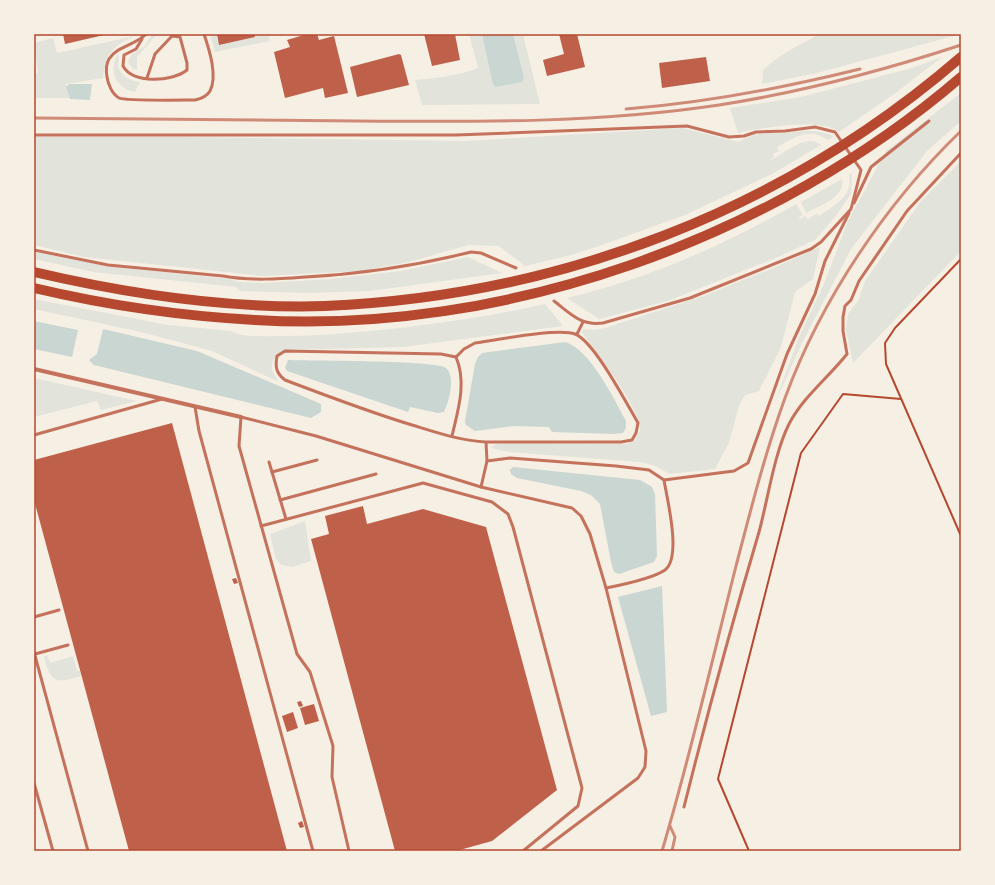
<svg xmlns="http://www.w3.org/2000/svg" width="995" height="885" font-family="Arial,sans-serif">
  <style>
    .green { fill: #e2e4dc }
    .water { fill: #c9d6d2 }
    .building { fill: #bf614a }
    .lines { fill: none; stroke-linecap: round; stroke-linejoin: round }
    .path { stroke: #b5482f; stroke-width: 2 }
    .service { stroke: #c5725c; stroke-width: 3 }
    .minor { stroke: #c5725c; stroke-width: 4 }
    .trunk { stroke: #b5482f; stroke-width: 10 }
    .rail { stroke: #cf8b77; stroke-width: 3 }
    .neatline { fill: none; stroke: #b5482f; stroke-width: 1.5 }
  </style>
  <rect width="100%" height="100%" fill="#f6efe4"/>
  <g class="green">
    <path d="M152,34H157L137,57V70L133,69L128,62L131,55L145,46Z"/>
    <path d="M210,34H217L220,45L255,37L254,34H268L270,41L215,52Z"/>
    <path d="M469,34H523L540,104L422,105L415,80C436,78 458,76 478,68Z"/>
    <path d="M820,34H961L817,73L762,84L763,70C780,54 799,45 820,34Z"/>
    <path d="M135,36C112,46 106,53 103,78L66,84L69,98H34V74L38,73L34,43L53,38L57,53Z"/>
    <path d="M118,54C120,58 118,60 118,64C119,75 129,81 140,82L135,92C116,89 108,70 118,54Z"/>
    <path d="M942,57L897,92L839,132C823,117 759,128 738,133L730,108L801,97L912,68Z"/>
    <path d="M961,93V121L927,151L851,249L803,341L774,405L799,337L824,284L848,221L886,151Z"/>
    <path d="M682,128L739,142C756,131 766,134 784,133C803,131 816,129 834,136L828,140C808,127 796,137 777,147L779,151L773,154L774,157L768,162C783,155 806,132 821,145L772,174L685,215L602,245L571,255L525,266L499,246L468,245L409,262L361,271L263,276L84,257L34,245V137H189L465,141Z"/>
    <path d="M961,161V251L853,363L846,330L848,314L858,301L865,281L921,201Z"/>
    <path d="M852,173L851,194L835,217L815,240L778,257L668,301L599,319L567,298C647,279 725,245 796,204L803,215L799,217L800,219L805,216L808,219L817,213L819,216C834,205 854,196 849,174Z"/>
    <path d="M842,179C846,197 819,206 806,213L801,202Z"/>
    <path d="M820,247L813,279L795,292L781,347L759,391L745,395L739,406L729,443L715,469L670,474L653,465L639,462L509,452L491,448L496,444L504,443L627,444L636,439L640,431C642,409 596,352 582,333L583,329L595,330L605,328L703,296L773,268Z"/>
    <path d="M34,252L107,266L229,279L240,282L264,283L331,279L401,271L468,257L502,273L370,291L307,293L240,291L236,287L93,272L34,259Z"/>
    <path d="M34,299L168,325L231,331C244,338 264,336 279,336C310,336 339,334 370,331C429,325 487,317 545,304L563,326L403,347L284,350C276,355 269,362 273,372C275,376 277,377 277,381L212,351L141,332L34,309Z"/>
    <path d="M34,378L137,401L101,410L97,401L34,417Z"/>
    <path d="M305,521L311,561L292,567L281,565L276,559L270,534Z"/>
    <path d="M47,655L50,663L73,656L77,671H80L81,676C56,684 51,683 44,657Z"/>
  </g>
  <g class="water">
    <path d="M482,34H513L524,78L522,82L496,87L493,84Z"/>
    <path d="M69,84H92L90,100L70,99L66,87Z"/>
    <path d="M34,321L78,330L72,357L34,349Z"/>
    <path d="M103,329L197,351L321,404V412L311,418L94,365L89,360L97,354Z"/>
    <path d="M565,342C590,349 614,399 626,421V428L623,433L614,434L552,432L549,427L513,426L475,431L466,425L465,421L475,364L478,357L482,353Z"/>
    <path d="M288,360C310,361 436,360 446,368C456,377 449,402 444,412L438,413L410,407L408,412L287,371L285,368Z"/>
    <path d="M513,467L640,480L652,487L655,494L657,556L654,562L619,574L614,572L611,562L600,504L591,495L581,491L517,478L511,474L510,470Z"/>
    <path d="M662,586L667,712L651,716L618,597Z"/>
  </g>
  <g class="building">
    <path d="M63,34H103L104,35L65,44Z"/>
    <path d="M217,34H254L255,37L219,45Z"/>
    <path d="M307,34H317L319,40L334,36L348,93L325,98L323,88L285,98L274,52L290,47L287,40Z"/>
    <path d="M424,34H455L460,60L432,66Z"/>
    <path d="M559,34H577L585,67L547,76L543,60L564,54Z"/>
    <path d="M399,54L401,55L409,85L357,97L350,67Z"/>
    <path d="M706,57L710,81L662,88L659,63Z"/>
    <path d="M172,423L287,851H129L34,500V460Z"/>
    <path d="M363,506L367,524L423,509L486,527L557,790L492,841L456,851H395L311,539L329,534L325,516Z"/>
    <path d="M236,578L238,583L234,584L232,579Z"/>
    <path d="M301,701L303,706L299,707L297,702Z"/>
    <path d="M314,704L319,721L305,725L300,708Z"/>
    <path d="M293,712L298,728L287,732L282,716Z"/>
    <path d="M302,821L304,827L300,828L298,823Z"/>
  </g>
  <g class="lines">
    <g class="path">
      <path d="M961,259L895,328L885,343L886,364L961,536"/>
      <path d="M749,851L718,779L801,453L843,394L901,399"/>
    </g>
    <g class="service">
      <path d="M146,34C136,45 117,46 109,59C106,64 106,71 107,77C108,84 112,94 119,98C125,101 184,100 195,100C200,99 207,96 210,91C218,76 209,49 204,34"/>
      <path d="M142,39L136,49L124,55L123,66C133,84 172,82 187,70V63L180,37L172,36L155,54L147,78"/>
      <path d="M34,135H456L687,126L729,137L744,136L756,132L785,131L815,127L835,132L861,170L851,209L821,242L811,249L690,298L603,323C581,326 571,314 554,301"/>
      <path d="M854,203L871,167L929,121"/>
      <path d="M34,250L108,265L223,276C251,281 278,279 305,277C363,274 415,266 471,252L481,253L516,268"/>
      <path d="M577,334L583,322"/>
      <path d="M195,407L199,431L313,851"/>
      <path d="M34,435L162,399"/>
      <path d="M452,436C458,410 467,383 456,357"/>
      <path d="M486,442C461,441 435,432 412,425C369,412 327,396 285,380C276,373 275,367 277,356L285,351L441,354L456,357L464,349L475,343C496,340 558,328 575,334C594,341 627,404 638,423L636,433L632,440L621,442H486L487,461"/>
      <path d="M269,462L286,519"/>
      <path d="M272,472L317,460"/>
      <path d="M664,480L734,471L748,463L787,354L815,294L825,261L849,213"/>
      <path d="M481,487L487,461L510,458L616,466L649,470L664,480C667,499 682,557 665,570C652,579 621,585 606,588"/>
      <path d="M280,500L376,474"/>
      <path d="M261,526L423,483L492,502L508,514L513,527L582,788L578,806L523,851"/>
      <path d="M34,617L59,610"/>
      <path d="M34,652L88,851"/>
      <path d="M35,654L68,645"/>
      <path d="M34,783L53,851"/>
      <path d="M684,807C707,715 732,623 759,532C768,499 774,454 789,424C803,397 828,378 847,354L843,331V317L845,306L851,300L859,281L907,211L961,153"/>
      <path d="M349,851L332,777L333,746L310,672L297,654L239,446L241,417L316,436L481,487L572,508L581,516L590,534L606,588L646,751L645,767L638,778L541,851"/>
    </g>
    <path class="minor" d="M34,369L241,417"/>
    <g class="trunk">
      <path d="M34,272C128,294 228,309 325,306C560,296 783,211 961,57"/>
      <path d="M34,288C106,305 180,316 255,320C504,335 773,239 961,77"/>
    </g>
    <g class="rail">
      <path d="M626,109C705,103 783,88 860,69"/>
      <path d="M34,118C142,119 250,120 358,121C479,122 600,123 719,105C802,92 882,71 961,45"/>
      <path d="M670,826L675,837L672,851"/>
      <path d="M662,851C690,757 712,661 736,566C751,509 765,453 785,398C821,300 886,203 961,131"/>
    </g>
  </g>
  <rect width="995" height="885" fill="none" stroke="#f6efe4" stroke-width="70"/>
  <rect x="35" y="35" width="925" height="815" class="neatline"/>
</svg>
